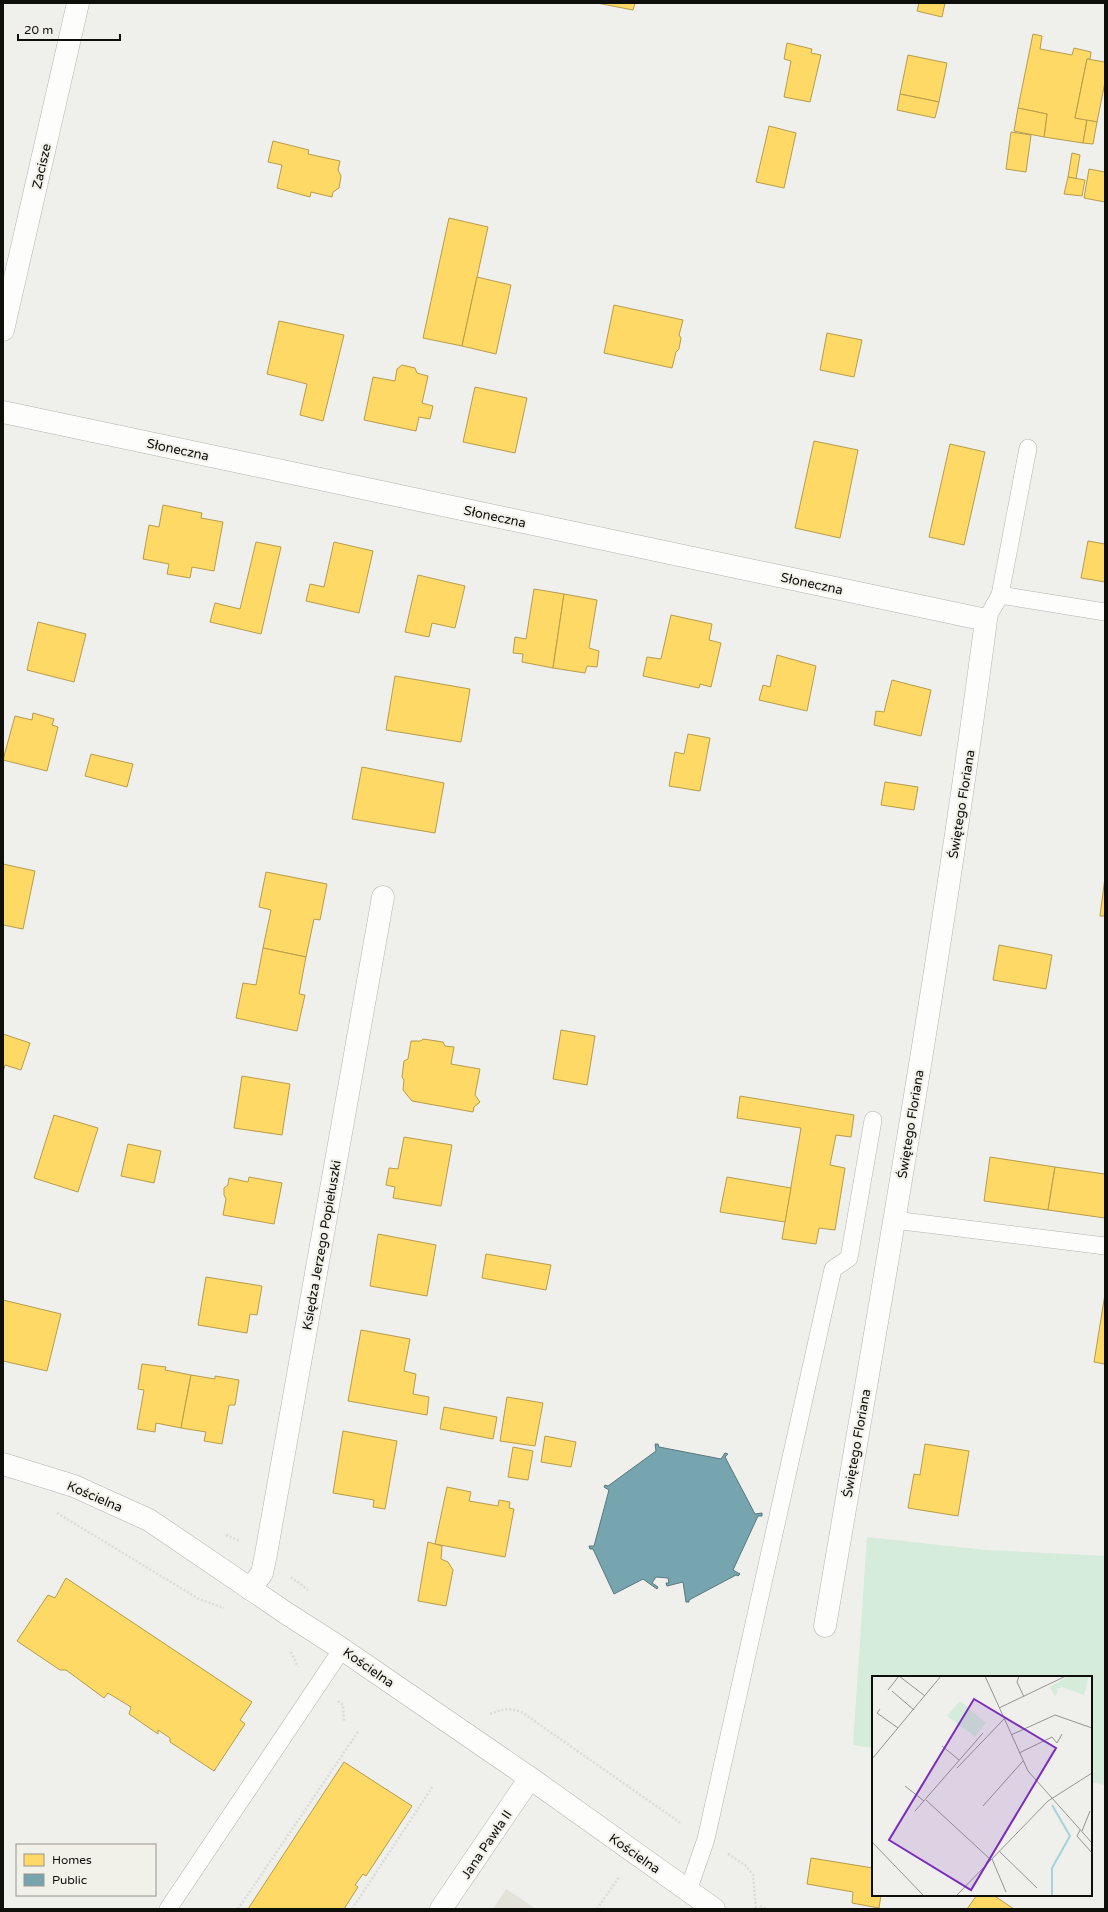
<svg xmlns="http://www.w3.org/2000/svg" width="1108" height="1912" font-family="'Varela Round',sans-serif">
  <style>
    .built { fill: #e4e3d9 }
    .green { fill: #d4ecd9 }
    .homes { fill: #ffd966; stroke: #b79c4b }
    .public { fill: #76a5af; stroke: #57787e }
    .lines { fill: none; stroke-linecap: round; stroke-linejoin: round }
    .lane-casing { stroke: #b3b3b0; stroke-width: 18 }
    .street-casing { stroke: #b3b3b0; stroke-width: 23 }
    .secondary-casing { stroke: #b3b3b0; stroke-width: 23 }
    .path { stroke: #dbdbda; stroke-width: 2.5; stroke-dasharray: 2 2; stroke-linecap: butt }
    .lane { stroke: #fdfdfc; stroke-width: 17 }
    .street { stroke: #fdfdfc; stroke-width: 22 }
    .secondary { stroke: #fdfdfc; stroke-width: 22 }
    .labels { text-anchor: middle; stroke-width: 4; stroke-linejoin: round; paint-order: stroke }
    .street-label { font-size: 13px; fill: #0e0e0b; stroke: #f1f0e9 }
    .inset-river { fill: none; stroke: #a3d3de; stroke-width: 2 }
    .inset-road { fill: none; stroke: #959591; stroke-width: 1 }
    .view { fill: #7b2cbf; fill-opacity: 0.15; stroke: #7b2cbf; stroke-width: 2 }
    .inset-edge { fill: none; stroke: #0e0e0b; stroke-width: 2 }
  </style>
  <rect width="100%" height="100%" fill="#efefeb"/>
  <path class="built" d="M506,1889L536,1909H493Z"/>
  <path class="green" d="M867,1537L986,1550L1105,1556V1785L1091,1782V1677H873V1748L853,1745Z"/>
  <g class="homes">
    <path d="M597,3H635L633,10Z"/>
    <path d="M919,3H945L942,17L917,11Z"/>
    <path d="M1033,34L1042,36L1040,49L1072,55L1074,48L1091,52L1090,59H1087L1075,118L1087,120L1083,143L1044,137L1047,114L1018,108Z"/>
    <path d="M787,43L812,49L811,53L821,55L810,102L784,97L791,61L784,59Z"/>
    <path d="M908,55L947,63L939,102L900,94Z"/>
    <path d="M1087,59L1105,62V82L1097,122L1075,118Z"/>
    <path d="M900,94L939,102L935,118L897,110Z"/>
    <path d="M1018,108L1047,114L1044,137L1014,131Z"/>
    <path d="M1087,120L1097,122L1093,144L1083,143Z"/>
    <path d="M769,126L796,133L784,188L756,182Z"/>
    <path d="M1011,132L1031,135L1026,172L1006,169Z"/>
    <path d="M273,141L309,150L308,154L340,161L338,170L341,176L339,188L333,192L332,197L311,192L310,197L277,188L282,165L268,162Z"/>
    <path d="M1072,153L1080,155L1076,179L1068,177Z"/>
    <path d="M1089,169L1105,172V202L1084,198Z"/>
    <path d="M1068,177L1085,180L1082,196L1064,194Z"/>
    <path d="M449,218L488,227L462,346L423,338Z"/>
    <path d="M477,277L511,285L496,354L462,346Z"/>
    <path d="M614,305L683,320L679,335L681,338L679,349L676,352L672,368L604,353Z"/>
    <path d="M279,321L344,335L323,421L300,415L307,384L267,374Z"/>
    <path d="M827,333L862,340L854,377L820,370Z"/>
    <path d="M402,365L415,368L417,373L428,376L422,403L433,406L430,419L419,417L416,431L364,420L373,377L395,381L397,369Z"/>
    <path d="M475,387L527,398L515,453L463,442Z"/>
    <path d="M814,441L858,450L840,538L795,528Z"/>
    <path d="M950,444L985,452L964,545L929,537Z"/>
    <path d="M163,505L202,513L201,518L223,522L214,571L192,567L190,578L167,574L169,564L143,559L149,525L159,527Z"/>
    <path d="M1088,541L1105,544V582L1081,578Z"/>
    <path d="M256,542L281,547L261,634L210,622L215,603L240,609Z"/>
    <path d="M334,542L373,551L359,613L306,601L310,584L324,587Z"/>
    <path d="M418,575L465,586L455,628L432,623L429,637L405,632Z"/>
    <path d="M534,589L564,594L553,668L522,662L523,654L513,653L515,637L526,639Z"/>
    <path d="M564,594L597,600L589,648L599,651L597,667L587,666L585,673L553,668Z"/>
    <path d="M671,615L712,624L709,640L721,643L711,687L700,684L699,688L643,676L647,657L661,659Z"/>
    <path d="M38,622L86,634L74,682L27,670Z"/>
    <path d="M777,655L816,666L807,711L759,700L763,685L770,687Z"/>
    <path d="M395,676L470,689L461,742L386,730Z"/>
    <path d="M892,680L931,690L921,736L874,725L876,711L884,712Z"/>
    <path d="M33,713L54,719L52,725L58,727L47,771L3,760L15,716L32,720Z"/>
    <path d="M688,734L710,738L700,791L669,786L675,752L684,754Z"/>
    <path d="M91,754L133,764L127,787L85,776Z"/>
    <path d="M362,767L444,783L435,833L352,819Z"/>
    <path d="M885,782L918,787L914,810L881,805Z"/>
    <path d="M3,864L35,871L23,929L3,925Z"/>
    <path d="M266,872L327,884L320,920L314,919L306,957L263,948L271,910L259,907Z"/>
    <path d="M1105,877V916H1100Z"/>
    <path d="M999,945L1052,955L1046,989L993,980Z"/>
    <path d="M263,948L306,957L299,994L305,995L297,1031L236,1018L243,983L256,985Z"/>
    <path d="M561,1030L595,1036L587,1085L553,1079Z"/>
    <path d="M3,1034L30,1043L21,1070L5,1065L3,1072Z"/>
    <path d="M423,1039L443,1042L445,1046L454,1047L451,1064L480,1069L475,1095L480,1102L474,1107L473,1112L412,1101L403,1090L404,1080L402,1077L404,1061L408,1059L411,1041H421Z"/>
    <path d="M242,1076L290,1084L282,1135L234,1128Z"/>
    <path d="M740,1096L854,1115L851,1137L836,1135L830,1165L845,1168L835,1230L819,1228L816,1244L782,1239L801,1128L737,1118Z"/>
    <path d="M54,1115L98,1128L78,1192L34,1178Z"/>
    <path d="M404,1137L452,1145L441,1206L393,1198L395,1187L386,1185L389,1168L398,1169Z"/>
    <path d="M128,1144L161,1151L154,1183L121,1176Z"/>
    <path d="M990,1157L1055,1167L1048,1210L984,1201Z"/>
    <path d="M1055,1167L1105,1174V1218L1048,1210Z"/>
    <path d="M249,1177L282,1183L274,1224L223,1215L226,1199L224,1195V1188L228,1185L229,1178L248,1182Z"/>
    <path d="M727,1177L791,1188L785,1222L720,1212Z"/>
    <path d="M378,1234L436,1245L427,1296L370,1286Z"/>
    <path d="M486,1254L551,1265L546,1290L482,1278Z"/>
    <path d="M206,1277L262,1286L257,1315L250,1314L247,1333L198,1325Z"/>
    <path d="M1105,1294V1364L1094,1362Z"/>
    <path d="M3,1300L61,1314L47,1371L3,1361Z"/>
    <path d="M361,1330L410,1339L404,1371L416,1374L413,1394L429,1397L427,1415L348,1401Z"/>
    <path d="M142,1364L166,1367L165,1370L191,1375L181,1428L156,1423L155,1432L137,1429L144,1390L138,1389Z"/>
    <path d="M191,1375L215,1379V1376L239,1380L235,1405H229L222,1444L204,1441L206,1432L181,1428Z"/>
    <path d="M507,1397L543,1403L535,1446L500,1441Z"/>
    <path d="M444,1407L497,1417L493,1439L440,1429Z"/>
    <path d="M343,1431L397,1441L385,1509L373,1507L374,1500L333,1493Z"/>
    <path d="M545,1436L576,1442L571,1467L541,1462Z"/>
    <path d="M925,1444L969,1451L958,1516L908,1508L914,1474L920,1475Z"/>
    <path d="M513,1447L533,1451L528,1480L508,1477Z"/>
    <path d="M447,1487L471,1492L469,1501L498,1506L499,1500L510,1502L509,1508L514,1509L505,1557L435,1544Z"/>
    <path d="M428,1542L442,1546L441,1559L448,1562L453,1570L446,1606L418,1601Z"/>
    <path d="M66,1578L252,1702L240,1720L245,1724L214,1771L170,1742V1738L158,1730V1734L129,1714L131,1707L108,1693L104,1698L66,1670H60L17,1641L48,1595L55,1598Z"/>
    <path d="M344,1762L412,1806L366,1876L363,1874L355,1885L358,1887L344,1909H248Z"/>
    <path d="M811,1858L873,1868V1895H881L879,1908L852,1903L853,1892L807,1884Z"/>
    <path d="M977,1895H993L1014,1909H967Z"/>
  </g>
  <path class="public" d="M655,1444H658L659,1447L721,1459L725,1453L728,1454L725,1457L755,1514L762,1513V1516H758L733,1570L740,1574L738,1576L736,1575L689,1600V1602H686L683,1582L667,1586L666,1583H669L668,1578L656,1577L652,1583L658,1587L657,1589L643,1579L614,1594L593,1549H590L589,1546H594L609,1490L604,1487L605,1485L608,1486L656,1451Z"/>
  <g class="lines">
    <defs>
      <g id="lane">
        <path d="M1000,595L1105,612"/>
        <path d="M986,620L1000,595L1028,448"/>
        <path d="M894,1220L1105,1246"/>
        <path d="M688,1891L706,1839L833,1269L849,1258L873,1120"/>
        <path d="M168,1909L342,1649"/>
      </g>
      <g id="street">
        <path d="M3,330L78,3"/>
        <path d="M3,412L986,620C942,957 882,1291 825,1626"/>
        <path d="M250,1589L262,1573L266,1554L383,897"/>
        <path d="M441,1909L530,1778"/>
      </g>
      <path id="secondary" d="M3,1464L74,1486L149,1520L286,1613L342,1649L530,1778L714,1909"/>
    </defs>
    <use href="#lane" class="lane-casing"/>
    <use href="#street" class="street-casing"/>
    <use href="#secondary" class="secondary-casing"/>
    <g class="path">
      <path d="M57,1513L199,1599L224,1608"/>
      <path d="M226,1535L240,1541"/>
      <path d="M291,1577L308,1590"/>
      <path d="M291,1652L298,1667"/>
      <path d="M338,1701L343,1705L344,1722"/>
      <path d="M490,1714C501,1709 512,1707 523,1713L682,1824"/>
      <path d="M728,1854L745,1865L753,1875L756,1909"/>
      <path d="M760,1906L767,1909"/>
      <path d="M238,1909L358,1732"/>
      <path d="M352,1909L433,1786"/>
      <path d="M597,1909L619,1877"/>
    </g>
    <use href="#lane" class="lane"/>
    <use href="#street" class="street"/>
    <use href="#secondary" class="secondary"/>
  </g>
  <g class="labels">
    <g class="street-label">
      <text transform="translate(41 166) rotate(-77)" y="5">Zacisze</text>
      <text transform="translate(178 449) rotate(12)" y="5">Słoneczna</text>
      <text transform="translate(495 516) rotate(12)" y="5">Słoneczna</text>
      <text transform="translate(812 583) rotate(12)" y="5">Słoneczna</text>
      <text transform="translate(961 804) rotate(-81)" y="5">Świętego Floriana</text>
      <text transform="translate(910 1124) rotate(-81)" y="5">Świętego Floriana</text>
      <text transform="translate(321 1245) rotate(-80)" y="5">Księdza Jerzego Popiełuszki</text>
      <text transform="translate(856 1443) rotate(-80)" y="5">Świętego Floriana</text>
      <text transform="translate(95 1496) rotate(23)" y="5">Kościelna</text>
      <text transform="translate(369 1667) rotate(35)" y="5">Kościelna</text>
      <text transform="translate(486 1844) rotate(-56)" y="5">Jana Pawła II</text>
      <text transform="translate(635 1853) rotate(35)" y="5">Kościelna</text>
    </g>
  </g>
  <g transform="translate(872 1676)">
    <rect width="220" height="220" fill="#efefeb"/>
    <path d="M197,0H217L212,19L190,11L184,13L186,14L183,21L178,11ZM88,25L114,47L103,61L75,40Z" fill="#d4ecd9"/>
    <path class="inset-river" d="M180,129L198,160L180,192V220"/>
    <path class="inset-road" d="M27,0L53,20M113,0L156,95L220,167M147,0L145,6L152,21M16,14L27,0M20,15L42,34M127,32L194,0M8,33L5,37L26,52M139,59L183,39L220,52M70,70L87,84M147,77L180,61L185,67L190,58M0,83L69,0M85,92L132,43M33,110L52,125M54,124L119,184M111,130L151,85M43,135L111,57M208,154L205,160L220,177M210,155L218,135M0,166L52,220M127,175L165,212M120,183L134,216M84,220L176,125L220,97"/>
    <path class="view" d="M102,23L184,72L99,214L17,164Z"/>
    <rect width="220" height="220" class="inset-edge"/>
  </g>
  <rect width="1108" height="1912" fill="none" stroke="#0e0e0b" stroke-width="8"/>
  <rect x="16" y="1844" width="140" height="52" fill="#f1f0e9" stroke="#969690"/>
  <rect x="24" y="1854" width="20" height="12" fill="#ffd966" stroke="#969690"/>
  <text x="52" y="1864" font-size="12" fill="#0e0e0b">Homes</text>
  <rect x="24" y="1874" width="20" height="12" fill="#76a5af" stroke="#969690"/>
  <text x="52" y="1884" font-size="12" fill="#0e0e0b">Public</text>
  <path d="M18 34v6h102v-6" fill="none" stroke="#0e0e0b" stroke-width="2"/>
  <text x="24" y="34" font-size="12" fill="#0e0e0b" stroke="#f1f0e9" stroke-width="3" paint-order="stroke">20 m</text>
</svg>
